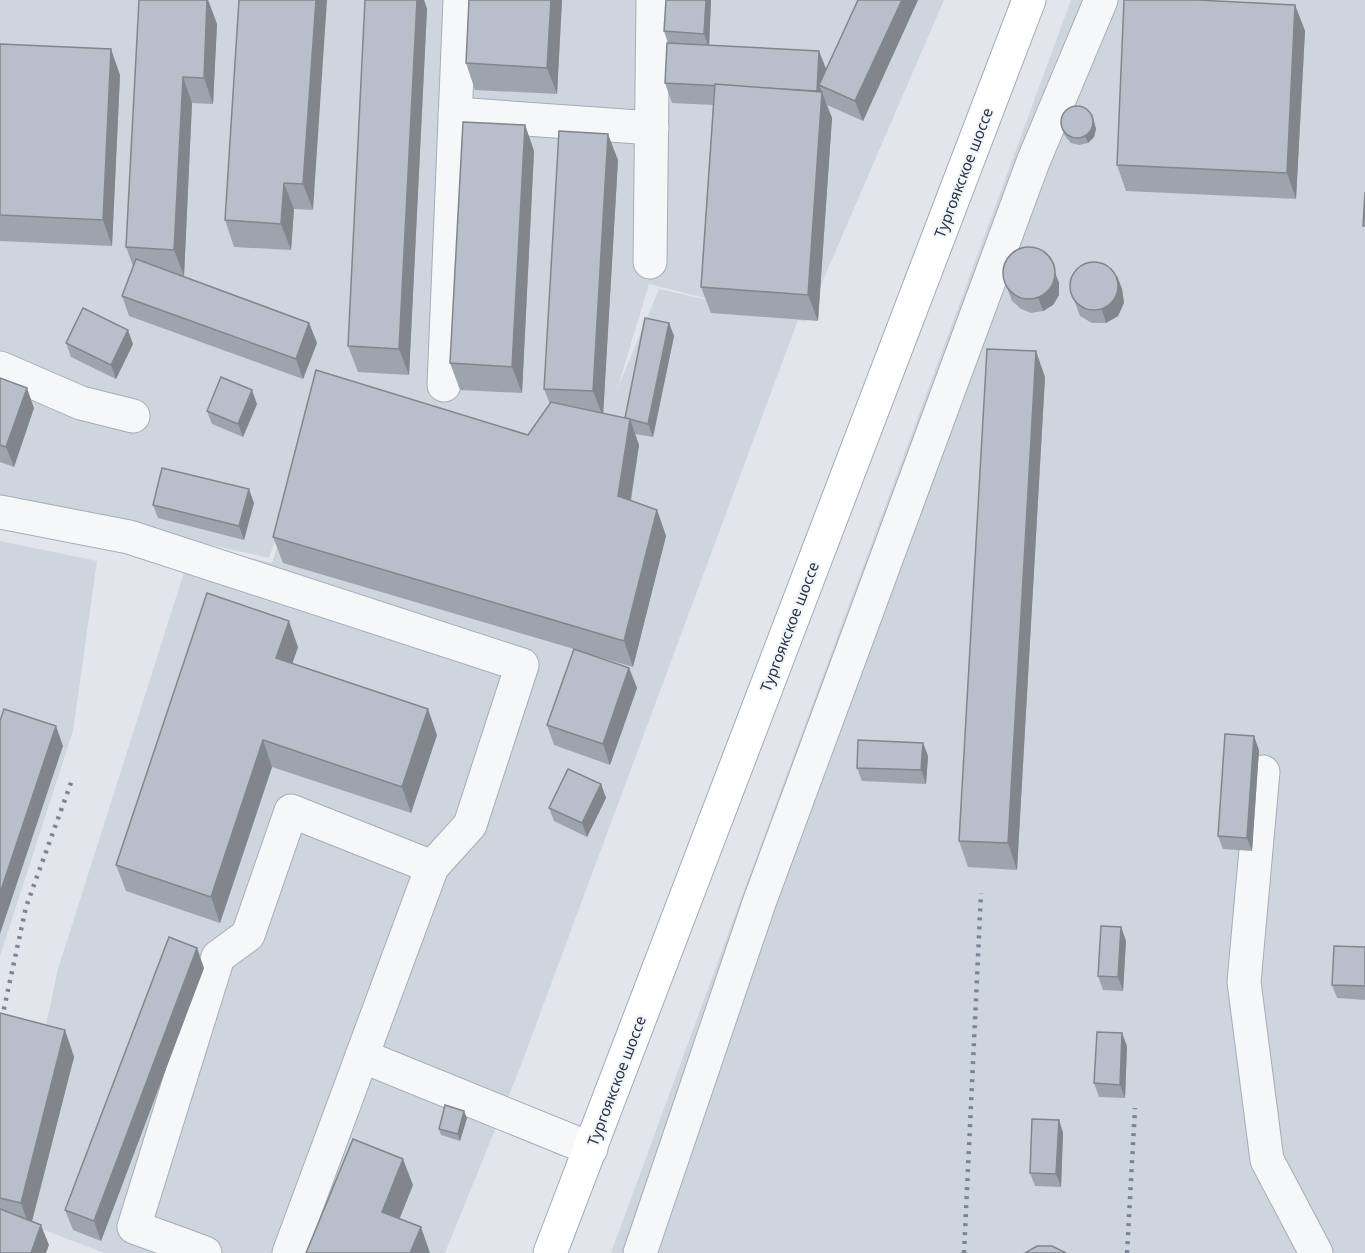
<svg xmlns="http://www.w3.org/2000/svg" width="1365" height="1253" font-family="'Noto Sans',sans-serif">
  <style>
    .built { fill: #cfd5de; fill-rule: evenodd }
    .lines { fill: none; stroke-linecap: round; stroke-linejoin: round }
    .minor-casing { stroke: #a6adb7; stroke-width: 35 }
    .major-casing { stroke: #9faab9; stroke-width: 35 }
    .minor { stroke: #f5f7f9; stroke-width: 33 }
    .major { stroke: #fff; stroke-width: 33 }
    .rail { stroke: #798597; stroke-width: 4.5; stroke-dasharray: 3 6; stroke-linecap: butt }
    .wall { fill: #9ea4ae }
    .shaded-wall { fill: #81868d }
    .building { fill: #b8bfca; stroke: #81868d; stroke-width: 1.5 }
    .labels { text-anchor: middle; stroke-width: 4.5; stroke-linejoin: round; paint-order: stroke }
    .street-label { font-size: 15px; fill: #273346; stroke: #f2f5f9 }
  </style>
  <rect width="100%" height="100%" fill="#e2e6ec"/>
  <g class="built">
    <path d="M0,0H944L805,322L798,320L518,1073L445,1253H104L5,1215L58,969L193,544L272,563L316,426L269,558L0,498ZM649,284L753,310L659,289L617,390Z"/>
    <path d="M1071,0H1365V1253H611Z"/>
    <path d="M0,541L97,561L73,731L0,956Z"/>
  </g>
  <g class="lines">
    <defs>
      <g id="minor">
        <path d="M455,114L652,128"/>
        <path d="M650,262L653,0"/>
        <path d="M0,368L81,403L133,416"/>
        <path d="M444,385L460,0"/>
        <path d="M0,512L129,537L522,665L470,825L432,867L289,1253"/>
        <path d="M1263,772L1244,982L1267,1160L1316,1253"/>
        <path d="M362,1056L591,1149"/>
        <path d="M205,1253L134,1227L218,957L248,935L291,811L432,867"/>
        <path d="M640,1253L759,903L1033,162L1101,0"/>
      </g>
      <path id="major" d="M550,1253L1029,0"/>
    </defs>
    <use href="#minor" class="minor-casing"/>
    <use href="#major" class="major-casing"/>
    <use href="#minor" class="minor"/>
    <use href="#major" class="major"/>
    <g class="rail">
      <path d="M0,1027L26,907L72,780"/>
      <path d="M964,1253L981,893"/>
      <path d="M1127,1253L1135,1108"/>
    </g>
  </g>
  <g class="wall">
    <path d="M139,0H208L217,24L213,104L192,103L184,276H180L309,323L317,343L303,379L129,316L122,296L133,266L126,247Z"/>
    <path d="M239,0L313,210L294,209L291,250L234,247L225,220Z"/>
    <path d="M365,0H424L427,9L409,375L358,372L348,346Z"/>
    <path d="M562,0L557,94L475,90L466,63Z"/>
    <path d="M711,0L709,45L826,70L858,0H918L863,121L827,105L832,118L818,321L711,313L701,287L713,105L672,103L665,83L668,43L664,31Z"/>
    <path d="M1295,5L1305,31L1296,199L1126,191L1117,165Z"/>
    <path d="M0,44L120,75L112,246L0,241Z"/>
    <path d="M1092,114L1096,129L1094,137L1088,143L1079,145L1071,143L1065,136L1062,129Z"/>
    <path d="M525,125L534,151L522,393L460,390L450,363Z"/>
    <path d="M618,160L603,414L625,418L669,323L674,336L653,437L635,434L639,445L631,501L657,510L666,536L633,667L582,652L629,668L637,688L610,765L554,745L547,725L574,649L283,563L273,537L528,435L550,404L544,389Z"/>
    <path d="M1054,270L1059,283V295L1053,305L1043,311L1031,313L1021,309L1012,301L1003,277Z"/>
    <path d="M1117,276L1122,289L1124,303L1118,316L1106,323H1092L1080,316L1070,289Z"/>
    <path d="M66,343L133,344L116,379L71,357Z"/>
    <path d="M1045,377L1017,870L968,867L959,841Z"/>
    <path d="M0,378L34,408L14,467L0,462Z"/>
    <path d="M257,404L243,437L212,424L207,411Z"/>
    <path d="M254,503L244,540L158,518L153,505Z"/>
    <path d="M298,647L292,664L437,735L411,813L272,767L220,923L126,891L116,865Z"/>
    <path d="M923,743L928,756L926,784L862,781L857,768Z"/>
    <path d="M1259,750L1252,851L1223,849L1218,836Z"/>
    <path d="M601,784L606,798L587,837L554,821L549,808Z"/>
    <path d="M1121,927L1126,941L1123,991L1103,990L1098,976Z"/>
    <path d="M1365,947V1000L1337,998L1332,985Z"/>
    <path d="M204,968L101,1241L73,1230L65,1210Z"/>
    <path d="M0,1013L65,1030L74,1057L32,1221L49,1245L0,1253Z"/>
    <path d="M1127,1046L1125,1098L1099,1097L1094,1083Z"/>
    <path d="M467,1118L460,1141L441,1135L439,1129Z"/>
    <path d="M1059,1120L1063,1133L1061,1187L1035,1186L1030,1173Z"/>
  </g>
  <g class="shaded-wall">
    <path d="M207,0H208L217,24L213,104L204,78Z"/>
    <path d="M316,0H327L313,210L303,184Z"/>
    <path d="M417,0H424L427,9L409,375L399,349Z"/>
    <path d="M551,0H562L557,94L547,68Z"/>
    <path d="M706,0H711L709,48L704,34Z"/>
    <path d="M902,0H918L863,121L855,101Z"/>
    <path d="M1295,5L1305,31L1296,199L1287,173Z"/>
    <path d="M111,49L120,75L112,246L103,220Z"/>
    <path d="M819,51L827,71L819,85L832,118L818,321L808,295L821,102L817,91Z"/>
    <path d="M183,77L192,103L184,276L174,250Z"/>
    <path d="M1092,114L1096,129L1094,137L1088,143L1085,136Z"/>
    <path d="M525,125L534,151L522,393L512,367Z"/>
    <path d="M608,134L618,160L603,417L593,391Z"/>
    <path d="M284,183L294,209L291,250L281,224Z"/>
    <path d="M1054,270L1059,283V295L1053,305L1043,311L1038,297Z"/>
    <path d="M1117,276L1122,289L1124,303L1118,316L1106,323L1102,310Z"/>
    <path d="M309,323L317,343L303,379L296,359Z"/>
    <path d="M669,323L674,336L653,437L648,424Z"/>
    <path d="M128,330L133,344L116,379L111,365Z"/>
    <path d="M1036,351L1045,377L1017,870L1008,843Z"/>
    <path d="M27,388L34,408L14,467L6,447Z"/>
    <path d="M252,390L257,404L243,437L238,424Z"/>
    <path d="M630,419L639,445L627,522L618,496Z"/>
    <path d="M249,489L254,503L244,540L239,526Z"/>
    <path d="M657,510L666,536L633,667L624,641Z"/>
    <path d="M289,621L298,647L285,685L276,658Z"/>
    <path d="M629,668L637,688L610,765L603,744Z"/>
    <path d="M428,709L437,735L411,813L402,787Z"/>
    <path d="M56,726L63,746L0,934V893Z"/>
    <path d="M1254,736L1259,750L1252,851L1247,838Z"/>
    <path d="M263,740L272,767L220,923L211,897Z"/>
    <path d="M923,743L928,756L926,784L921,770Z"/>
    <path d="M601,784L606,798L587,837L582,823Z"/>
    <path d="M1121,927L1126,941L1123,991L1118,977Z"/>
    <path d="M197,948L204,968L101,1241L94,1221Z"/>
    <path d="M65,1030L74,1057L30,1229L21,1203Z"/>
    <path d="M1122,1033L1127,1046L1125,1098L1120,1085Z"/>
    <path d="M464,1111L467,1118L460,1141L458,1134Z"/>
    <path d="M1059,1120L1063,1133L1061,1187L1056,1174Z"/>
    <path d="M403,1159L413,1185L392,1238L382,1212Z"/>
    <path d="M41,1225L49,1245L46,1253H31Z"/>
    <path d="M421,1227L430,1253H410Z"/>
  </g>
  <g class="building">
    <path d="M139,0H207L204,78L183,77L174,250L126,247Z"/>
    <path d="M239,0H316L303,184L284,183L281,224L225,220Z"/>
    <path d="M365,0H417L399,349L348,346Z"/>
    <path d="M469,0H551L547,68L466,63Z"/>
    <path d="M666,0H706L704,34L664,31Z"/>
    <path d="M858,0H902L855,101L819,85Z"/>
    <path d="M1124,0H1197L1295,5L1287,173L1117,165Z"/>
    <path d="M667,43L819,51L817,91L665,83Z"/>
    <path d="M0,44L111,49L103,220L0,215Z"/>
    <path d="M715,84L822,92L808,295L701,287Z"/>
    <circle cx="1077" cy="122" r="16"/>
    <path d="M463,122L525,125L512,367L450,363Z"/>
    <path d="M559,131L608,134L593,391L544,389Z"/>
    <path d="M1365,192V226H1363Z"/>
    <circle cx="1029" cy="273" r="26"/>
    <path d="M136,259L309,323L296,359L122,296Z"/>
    <circle cx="1094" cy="286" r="24"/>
    <path d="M83,308L128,330L111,365L66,343Z"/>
    <path d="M645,318L669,323L648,424L625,418Z"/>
    <path d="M987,349L1036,351L1008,843L959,841Z"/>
    <path d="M316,370L528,435L551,402L630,419L618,496L657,510L624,641L273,537Z"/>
    <path d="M221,377L252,390L238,424L207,411Z"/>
    <path d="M0,378L27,388L6,447L0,445Z"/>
    <path d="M162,468L249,489L239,526L153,505Z"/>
    <path d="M207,593L289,621L276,658L428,709L402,787L263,740L211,897L116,865Z"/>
    <path d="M574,649L629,668L603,744L547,725Z"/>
    <path d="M4,709L56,726L0,893V721Z"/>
    <path d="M1225,734L1254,736L1247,838L1218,836Z"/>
    <path d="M858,740L923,743L921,770L857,768Z"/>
    <path d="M568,769L601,784L582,823L549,808Z"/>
    <path d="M1101,926L1121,927L1118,977L1098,976Z"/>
    <path d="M169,937L197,948L94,1221L65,1210Z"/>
    <path d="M1334,946L1365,947V986L1332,985Z"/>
    <path d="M0,1013L65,1030L21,1203L0,1198Z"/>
    <path d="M1097,1032L1122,1033L1120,1085L1094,1083Z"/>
    <path d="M445,1105L464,1111L458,1134L439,1129Z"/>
    <path d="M1032,1119L1059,1120L1056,1174L1030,1173Z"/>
    <path d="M353,1139L403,1159L382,1212L421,1227L410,1253H306Z"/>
    <path d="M0,1209L41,1225L31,1253H0Z"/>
    <path d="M1037,1246H1052L1066,1253H1025Z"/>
  </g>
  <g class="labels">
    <g class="street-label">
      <text transform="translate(964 173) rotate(-69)" y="5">Тургоякское шоссе</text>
      <text transform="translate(790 627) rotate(-69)" y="5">Тургоякское шоссе</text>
      <text transform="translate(617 1081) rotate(-69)" y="5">Тургоякское шоссе</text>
    </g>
  </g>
</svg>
